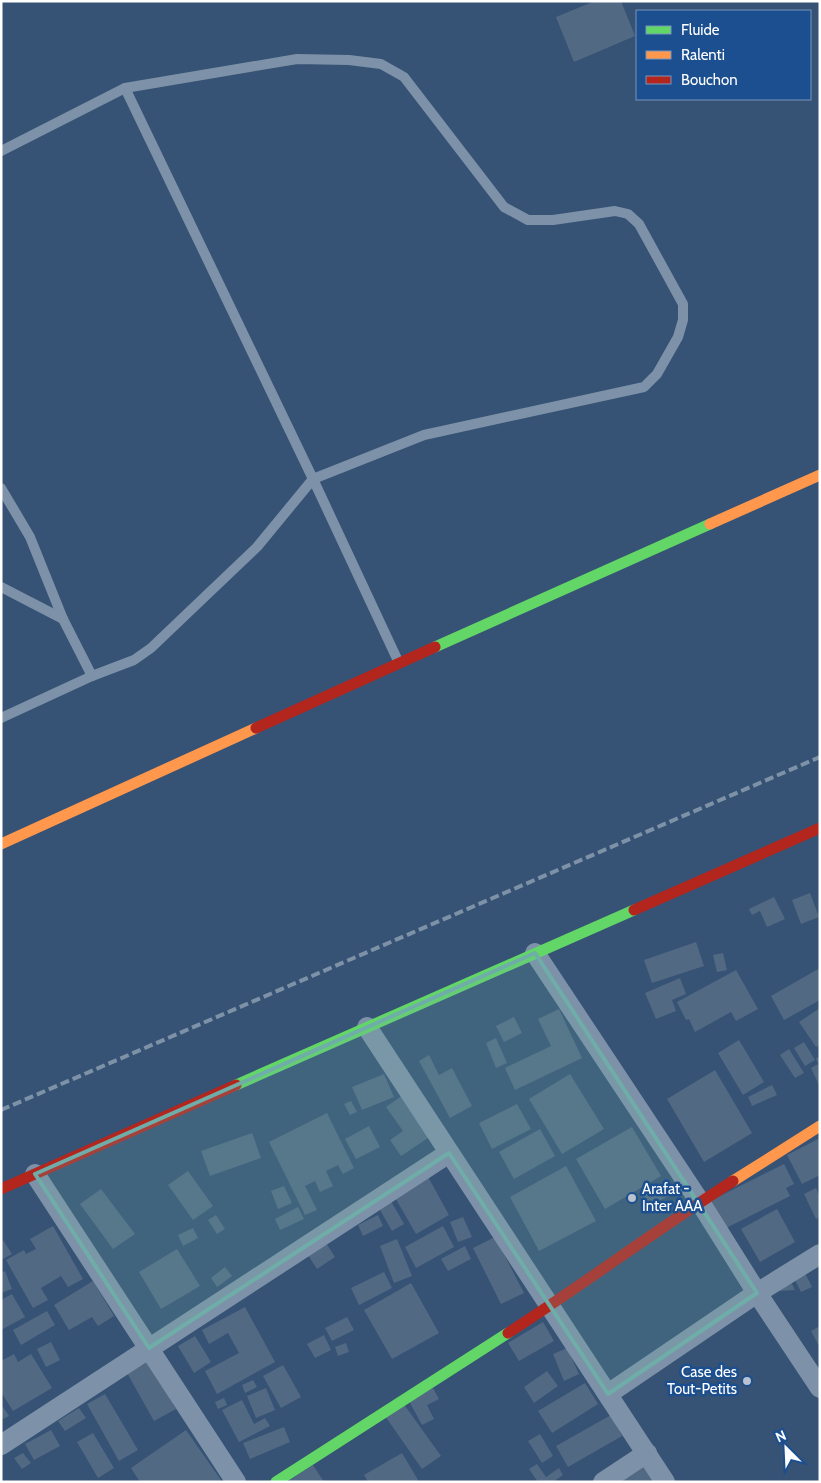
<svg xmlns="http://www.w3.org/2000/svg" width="821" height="1483" font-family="Cabin,sans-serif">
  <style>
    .building { fill: #526984 }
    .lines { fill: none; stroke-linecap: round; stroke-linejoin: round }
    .lane { stroke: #7d92a8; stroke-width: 10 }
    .street { stroke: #7d92a8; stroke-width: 20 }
    .fast { stroke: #63d668; stroke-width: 11 }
    .slow { stroke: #ff974d; stroke-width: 11 }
    .jam { stroke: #b3261e; stroke-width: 11 }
    .rail { stroke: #7e92a7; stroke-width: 4; stroke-dasharray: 9 4; stroke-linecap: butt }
    .marked { fill: #6fada8; fill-opacity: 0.2; stroke: #6fada8; stroke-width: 4; stroke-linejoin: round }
    .poi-dot { fill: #b9c2ce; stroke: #1b4f8f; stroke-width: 2 }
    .labels { text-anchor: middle; stroke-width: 5; stroke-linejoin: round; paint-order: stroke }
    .poi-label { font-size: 15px; fill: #fff; stroke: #1b4f8f; text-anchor: start }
  </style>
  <rect width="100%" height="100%" fill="#365274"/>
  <g class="building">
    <path d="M595,1H621L635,36L574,62L556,17Z"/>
    <path d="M810,893L819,917L801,924L792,900Z"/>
    <path d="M774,897L785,919L767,927L760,911L752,915L749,909Z"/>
    <path d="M696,942L704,966L652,983L644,960Z"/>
    <path d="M723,953L727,970L717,972L713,955Z"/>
    <path d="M820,968V1000L784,1020L771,996Z"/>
    <path d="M736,970L758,1009L736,1021L731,1012L695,1032L689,1019L686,1020L677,1002Z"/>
    <path d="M680,978L686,994L672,1000L676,1011L656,1019L645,993Z"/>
    <path d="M820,1008V1045L816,1047L799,1022Z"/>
    <path d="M559,1009L582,1058L515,1090L505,1068L551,1046L538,1019Z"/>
    <path d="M514,1017L522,1033L504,1042L496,1026Z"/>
    <path d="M496,1038L507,1063L496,1068L486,1043Z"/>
    <path d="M739,1040L764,1082L743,1095L718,1053Z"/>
    <path d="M804,1042L815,1060L805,1066L794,1048Z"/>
    <path d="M789,1049L804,1073L795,1078L780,1055Z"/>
    <path d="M429,1055L439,1075L452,1068L472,1106L450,1118L419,1061Z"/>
    <path d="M820,1057V1087L811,1068L818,1064L816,1058Z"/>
    <path d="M715,1070L752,1133L704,1162L667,1099Z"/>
    <path d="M384,1074L394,1097L362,1110L352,1087Z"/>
    <path d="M570,1074L604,1129L562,1154L529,1099Z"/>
    <path d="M772,1085L777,1095L752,1106L748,1097Z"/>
    <path d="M403,1095L431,1136L401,1156L390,1140L403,1131L386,1107Z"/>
    <path d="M351,1101L357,1112L350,1115L344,1104Z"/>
    <path d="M517,1104L531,1129L492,1149L479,1123Z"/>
    <path d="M327,1113L354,1168L343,1174L338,1165L326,1171L333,1186L320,1192L315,1181L305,1186L317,1210L305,1215L269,1142Z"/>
    <path d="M369,1126L380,1147L356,1159L345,1139Z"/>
    <path d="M632,1127L661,1176L605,1209L576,1159Z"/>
    <path d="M540,1129L555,1156L514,1179L499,1152Z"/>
    <path d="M252,1133L261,1158L210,1176L201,1151Z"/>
    <path d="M820,1138V1175L802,1184L787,1155Z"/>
    <path d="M784,1164L794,1184L786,1188L790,1196L722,1230L708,1202Z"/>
    <path d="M566,1166L596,1221L539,1251L510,1197Z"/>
    <path d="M188,1171L213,1206L193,1220L168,1185Z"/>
    <path d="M427,1175L449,1215L416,1234L393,1194Z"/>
    <path d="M664,1184L669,1196L646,1207L640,1195Z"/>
    <path d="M284,1186L292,1203L278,1209L271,1191Z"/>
    <path d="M816,1188L820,1197V1217L816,1219L804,1194Z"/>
    <path d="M101,1189L135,1234L113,1249L80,1204Z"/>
    <path d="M391,1201L404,1224L392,1231L379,1208Z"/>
    <path d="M298,1207L304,1219L280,1230L275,1219Z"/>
    <path d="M777,1209L795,1242L760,1262L741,1229Z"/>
    <path d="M216,1215L225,1229L217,1234L208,1220Z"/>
    <path d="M378,1215L383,1226L363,1236L358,1225Z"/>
    <path d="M463,1217L472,1237L458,1242L450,1222Z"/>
    <path d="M53,1226L83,1279L68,1287L61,1276L41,1288L48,1300L33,1308L6,1260L24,1250L26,1254L36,1249L30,1239Z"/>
    <path d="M443,1226L454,1247L416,1268L405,1247Z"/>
    <path d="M193,1228L198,1238L183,1246L178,1235Z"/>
    <path d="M495,1237L524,1293L501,1304L473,1248Z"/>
    <path d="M397,1239L412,1276L394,1283L380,1246Z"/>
    <path d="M3,1240L12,1254L1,1260V1241Z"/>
    <path d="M326,1243L335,1257L317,1269L308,1255Z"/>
    <path d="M465,1246L471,1259L448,1271L441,1259Z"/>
    <path d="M177,1249L200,1286L161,1309L139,1272Z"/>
    <path d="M225,1267L232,1276L217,1287L211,1278Z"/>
    <path d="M5,1271L12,1289L1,1293V1273Z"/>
    <path d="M804,1271L812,1287L801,1292L793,1276Z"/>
    <path d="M384,1272L392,1288L359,1305L351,1288Z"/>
    <path d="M93,1281L114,1316L98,1326L92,1317L69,1330L54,1305Z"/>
    <path d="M791,1282L795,1290L779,1291Z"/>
    <path d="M411,1283L439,1333L392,1359L364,1310Z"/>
    <path d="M12,1294L25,1317L1,1330V1300Z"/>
    <path d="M245,1307L275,1362L217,1394L205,1371L239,1353L228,1333L209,1344L202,1330Z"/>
    <path d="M47,1311L55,1325L21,1345L13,1330Z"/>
    <path d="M347,1317L354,1330L332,1341L325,1328Z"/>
    <path d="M543,1322L554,1341L519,1361L508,1343Z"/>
    <path d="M820,1326V1348L811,1331Z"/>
    <path d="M324,1335L331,1350L315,1358L307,1344Z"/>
    <path d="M195,1336L211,1362L194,1373L178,1346Z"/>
    <path d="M51,1342L60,1360L46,1367L37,1349Z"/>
    <path d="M346,1343L349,1352L338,1356L335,1347Z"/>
    <path d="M567,1348L579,1374L564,1381L553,1354Z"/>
    <path d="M14,1354L18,1362L31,1354L52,1388L13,1411L1,1392V1361Z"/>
    <path d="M149,1361L176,1409L154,1421L127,1373Z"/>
    <path d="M283,1365L301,1397L281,1408L263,1376Z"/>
    <path d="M547,1371L558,1386L534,1403L524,1387Z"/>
    <path d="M253,1380L257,1387L245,1393L242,1385Z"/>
    <path d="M585,1383L598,1404L552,1433L538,1411Z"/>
    <path d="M266,1388L275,1410L256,1418L247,1396Z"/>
    <path d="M433,1388L439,1399L427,1405L434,1419L422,1425L409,1401Z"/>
    <path d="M105,1394L138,1450L119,1461L87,1404Z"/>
    <path d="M224,1398L227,1405L218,1409L215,1402Z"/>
    <path d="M242,1400L254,1424L265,1418L270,1426L239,1442L222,1410Z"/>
    <path d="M403,1403L441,1456L422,1469L385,1416Z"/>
    <path d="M1,1404L9,1416L1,1420Z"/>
    <path d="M79,1408L86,1418L65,1431L58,1421Z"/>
    <path d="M611,1415L622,1436L568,1467L556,1446Z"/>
    <path d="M284,1427L290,1442L250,1459L243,1443Z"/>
    <path d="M51,1430L60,1446L34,1460L25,1444Z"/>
    <path d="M186,1430L221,1480L219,1482H140L131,1468Z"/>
    <path d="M93,1433L114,1468L98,1478L77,1442Z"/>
    <path d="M540,1434L553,1456L542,1463L528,1441Z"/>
    <path d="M23,1453L31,1463L22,1469L14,1458Z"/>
    <path d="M402,1453L418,1480L416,1482H368L364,1475Z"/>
    <path d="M643,1456L661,1482H624L618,1473Z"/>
    <path d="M537,1464L546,1477L559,1468L563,1475L553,1482H538L529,1469Z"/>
    <path d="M313,1465L324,1482H287Z"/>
  </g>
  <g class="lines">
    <g class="lane">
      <path d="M125,88L313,479L399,663"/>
      <path d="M1,151L125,88L297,59L349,60L381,64L404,77L504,207L528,220H553L615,211L628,214L639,224L683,304V320L678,337L657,374L644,387L424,435L313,479L257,547L151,648L134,660L92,676L1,718"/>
      <path d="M1,488L30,537L63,619L92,676"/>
      <path d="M1,587L63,619"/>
    </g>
    <g class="street">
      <path d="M535,953L700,1202L757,1293L820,1388"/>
      <path d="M367,1027L665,1482"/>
      <path d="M35,1174L236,1482"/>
      <path d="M608,1394L757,1293L820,1254"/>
      <path d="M1,1445L449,1153"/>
      <path d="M603,1482L647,1453"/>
    </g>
    <g class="fast">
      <path d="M435,647L710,524"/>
      <path d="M236,1085L634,910"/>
      <path d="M276,1482L508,1333"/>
    </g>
    <g class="slow">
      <path d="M710,524L820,475"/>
      <path d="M1,844L256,728"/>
      <path d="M733,1181L820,1126"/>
    </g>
    <g class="jam">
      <path d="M256,728L435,647"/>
      <path d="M634,910L820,828"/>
      <path d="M1,1189L236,1085"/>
      <path d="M508,1333C584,1284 656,1230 733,1181"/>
    </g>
    <path class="rail" d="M1,1110L820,757"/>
  </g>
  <path class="marked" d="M535,953L757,1293L608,1394L449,1153L149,1348L35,1174Z"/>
  <g class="poi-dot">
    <circle cx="632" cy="1198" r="5"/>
    <circle cx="747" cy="1381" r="5"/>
  </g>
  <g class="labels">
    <g class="poi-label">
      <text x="642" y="1194">Arafat -<tspan x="642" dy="17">Inter AAA</tspan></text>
      <text x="737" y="1377" text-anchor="end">Case des<tspan x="737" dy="17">Tout-Petits</tspan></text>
    </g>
  </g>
  <rect width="821" height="1483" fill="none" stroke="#ffffff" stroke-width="5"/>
  <rect x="636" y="10" width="175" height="90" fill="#1b4f8f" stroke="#7695bc"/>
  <rect x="646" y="26" width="25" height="8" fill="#63d668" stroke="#7695bc"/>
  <text x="681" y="35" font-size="15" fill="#ffffff">Fluide</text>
  <rect x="646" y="51" width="25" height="8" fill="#ff974d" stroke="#7695bc"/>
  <text x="681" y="60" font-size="15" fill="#ffffff">Ralenti</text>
  <rect x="646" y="76" width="25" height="8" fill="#b3261e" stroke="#7695bc"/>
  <text x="681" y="85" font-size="15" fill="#ffffff">Bouchon</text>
  <g transform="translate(786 1448) rotate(336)" stroke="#1b4f8f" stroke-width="4" paint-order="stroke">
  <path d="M0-4L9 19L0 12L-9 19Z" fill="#ffffff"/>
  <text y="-8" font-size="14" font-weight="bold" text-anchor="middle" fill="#ffffff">N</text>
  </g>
</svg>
